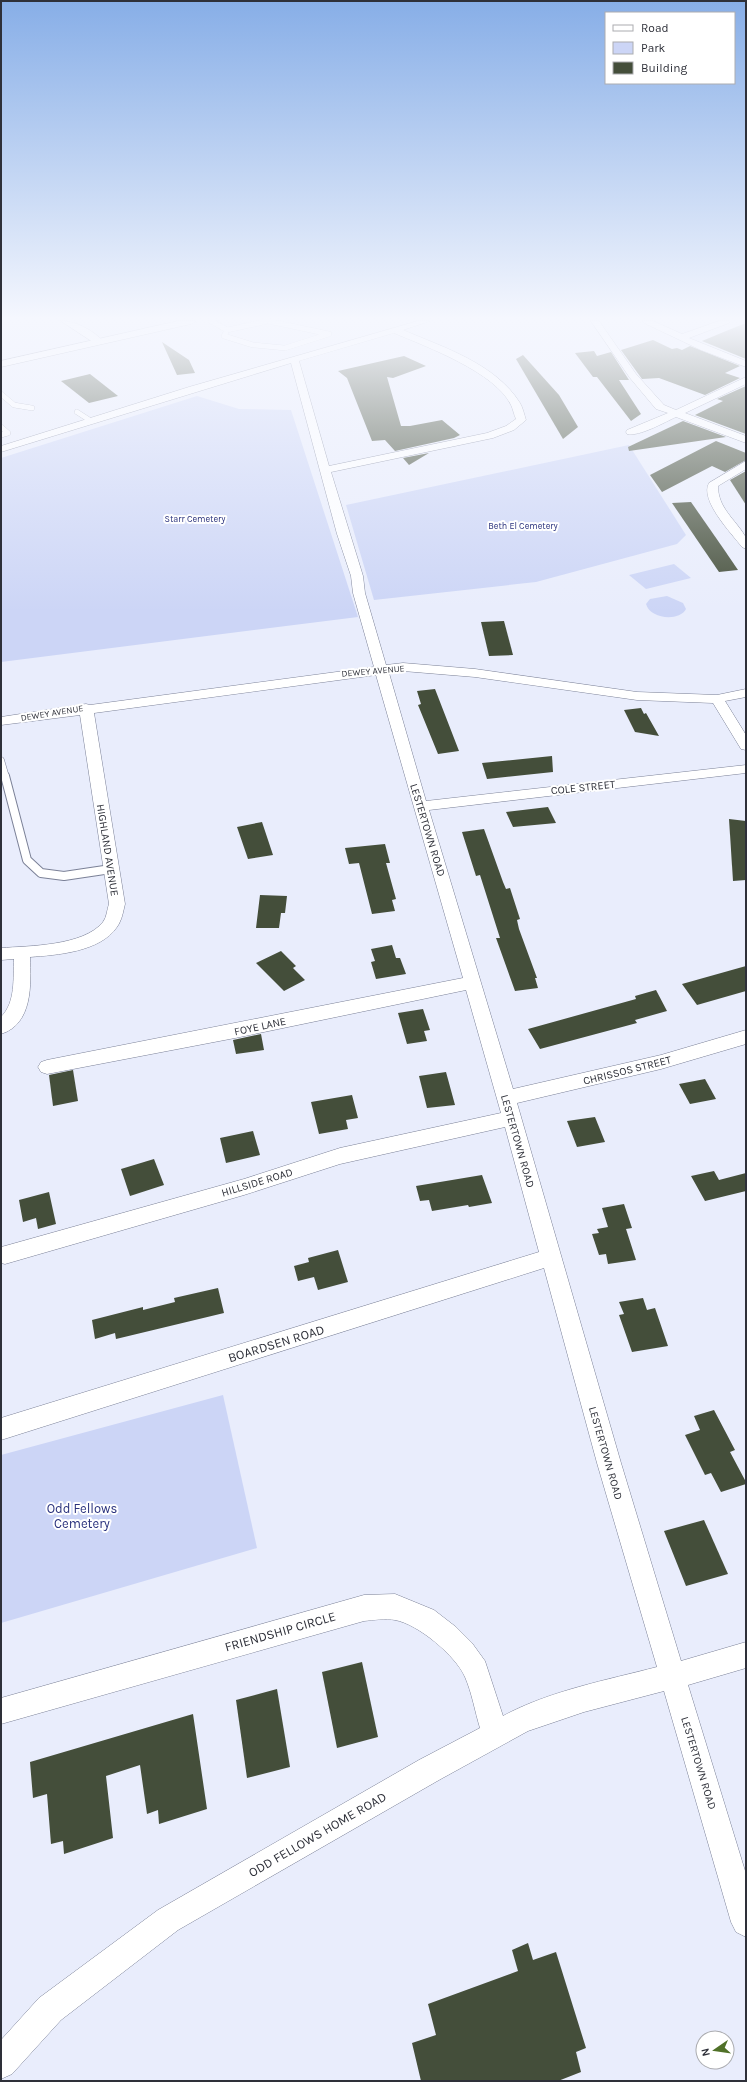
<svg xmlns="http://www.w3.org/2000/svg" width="747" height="2082" font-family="Karla,sans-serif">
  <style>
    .green { fill: #ccd5f6 }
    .building { fill: #444e3a }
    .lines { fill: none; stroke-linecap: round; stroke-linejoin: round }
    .service-far2-casing { stroke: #7b8197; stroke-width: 5.5 }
    .service-far1-casing { stroke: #7b8197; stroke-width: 7 }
    .service-casing { stroke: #7b8197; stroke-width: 10 }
    .minor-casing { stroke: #7b8197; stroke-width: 1 }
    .trunk-casing { stroke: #7b8197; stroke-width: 1 }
    .service-far2 { stroke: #fff; stroke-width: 5 }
    .service-far1 { stroke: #fff; stroke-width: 6 }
    .service { stroke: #fff; stroke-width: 8 }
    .minor { fill: #fff; fill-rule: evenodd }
    .trunk { fill: #fff; fill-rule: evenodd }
    .labels { text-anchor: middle; stroke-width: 4; stroke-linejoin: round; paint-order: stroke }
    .far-park-label { font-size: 9px; fill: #29317c; stroke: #fff }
    .far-street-label { font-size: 9px; fill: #2e3039; stroke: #fff }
    .street-label { font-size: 11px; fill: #2e3039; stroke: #fff }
    .near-street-label { font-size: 13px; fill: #2e3039; stroke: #fff }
    .near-park-label { font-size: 13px; fill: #29317c; stroke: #fff }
  </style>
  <rect width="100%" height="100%" fill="#e9edfc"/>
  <g class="green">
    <path d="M197,396L239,409L291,410L358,617L1,662V458Z"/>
    <path d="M629,445L686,535L677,544L536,582L374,600L346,505Z"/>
    <path d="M674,564L691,578L646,589L629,575Z"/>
    <path d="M667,596L683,603L686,609C679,622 650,619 646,604L650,599Z"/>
    <path d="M223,1395L257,1548L1,1623V1455Z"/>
  </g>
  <g class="building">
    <path d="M746,323V359L702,341L726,331Z"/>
    <path d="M653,340L672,349L677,348L682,350L690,346L740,366L725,373L740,378L705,395L659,378L642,379L621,350Z"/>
    <path d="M162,342L189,360L195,373L177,375Z"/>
    <path d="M594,351L597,356L611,352L629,380H619L641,414L631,421L597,377H593L575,353Z"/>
    <path d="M523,355L559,395L578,427L563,439L516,359Z"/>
    <path d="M404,356L426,366L393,378L387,377L401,426H410L442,420L460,435L454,438L395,451L385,440L372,441L347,378L338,371Z"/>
    <path d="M90,374L118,396L89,403L61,381Z"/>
    <path d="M746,386V434L695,415L723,401L717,399Z"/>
    <path d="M683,421L726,437L629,451L628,447Z"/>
    <path d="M716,441L746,453V460L725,472L712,466L662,492L650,475Z"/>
    <path d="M429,453L409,465L403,458Z"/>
    <path d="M746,471V505L730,480Z"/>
    <path d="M691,502L723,548L738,570L719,572L672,503Z"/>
    <path d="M504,621L513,655L489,656L481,622Z"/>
    <path d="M435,689L459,751L438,754L418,705L421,704L417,691Z"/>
    <path d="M641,708L644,714L646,713L659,736L635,732L624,710Z"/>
    <path d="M552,756L553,772L487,779L482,763Z"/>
    <path d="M548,807L556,823L513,827L506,812Z"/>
    <path d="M729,819L746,821V880L733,881Z"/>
    <path d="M262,822L273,855L248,859L237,827Z"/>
    <path d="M484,829L503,882L506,889L510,888L520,919L517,920L519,929L537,978H535L538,988L515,991L496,938H500L480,875L476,876L462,832Z"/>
    <path d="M385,844L390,863H386L396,899L392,900L395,911L372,914L359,863L349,864L345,848Z"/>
    <path d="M260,895L287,896L285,913H281L279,928H256Z"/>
    <path d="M392,945L396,958H400L406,974L376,979L371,962L375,961L371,949Z"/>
    <path d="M281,951L296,966L293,968L305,980L284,991L256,963Z"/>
    <path d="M746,966V991L697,1005L682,984Z"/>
    <path d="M656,990L667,1011L635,1020L637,1023L540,1049L528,1029L636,999L635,996Z"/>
    <path d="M423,1009L430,1030L424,1031L427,1041L407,1044L398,1013Z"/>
    <path d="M261,1034L264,1050L236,1054L233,1040Z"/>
    <path d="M73,1070L78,1101L53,1106L49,1075Z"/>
    <path d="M446,1072L455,1105L427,1108L419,1076Z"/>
    <path d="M705,1079L716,1099L690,1104L679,1084Z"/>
    <path d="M352,1095L358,1118L346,1120L348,1129L319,1134L311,1102Z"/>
    <path d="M595,1117L605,1142L577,1147L567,1121Z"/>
    <path d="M253,1131L260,1155L226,1163L220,1138Z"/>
    <path d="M154,1159L164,1185L130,1196L121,1169Z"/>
    <path d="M714,1171L719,1180L746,1173V1191L705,1201L691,1176Z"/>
    <path d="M482,1175L492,1203L469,1207L468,1205L432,1211L429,1200L420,1201L416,1186Z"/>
    <path d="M49,1192L56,1224L38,1229L36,1218L23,1222L19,1200Z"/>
    <path d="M624,1204L632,1228L626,1229L636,1260L608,1264L606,1254L599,1255L592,1234L599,1233L597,1229L608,1227L602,1208Z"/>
    <path d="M338,1250L348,1282L318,1290L314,1277L298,1281L294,1266L309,1262L308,1258Z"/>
    <path d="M218,1288L224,1313L116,1339L115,1333L95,1339L92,1320L143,1307V1310L175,1302L174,1298Z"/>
    <path d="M643,1298L647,1310L655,1308L668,1346L632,1352L619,1315L624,1314L619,1302Z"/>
    <path d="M714,1410L735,1450L730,1452L746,1482V1484L721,1492L711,1473L705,1475L685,1435L700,1430L694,1416Z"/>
    <path d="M704,1520L728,1574L686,1586L664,1531Z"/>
    <path d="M362,1662L378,1737L337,1748L322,1672Z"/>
    <path d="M277,1689L290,1767L247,1778L236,1700Z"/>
    <path d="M193,1714L207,1809L159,1824L158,1810L147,1814L140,1765L106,1776L113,1838L64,1854L63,1841L51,1844L47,1794L33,1798L30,1762Z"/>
    <path d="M528,1943L533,1960L556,1952L586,2048L576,2052L581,2072L558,2081H421L412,2043L436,2035L428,2004L518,1971L512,1950Z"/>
  </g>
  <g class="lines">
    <defs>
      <g id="service-far2">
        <path d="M211,321L227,330"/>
        <path d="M268,321L329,334L285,348L253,345L224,336L227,330Z"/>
        <path d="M1,394L14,405L32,408"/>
        <path d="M77,412L91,421"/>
        <path d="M1,427L8,433L1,435"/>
      </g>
      <path id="service-far1" d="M1,760L6,777"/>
      <path id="service" d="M5,776L27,860L41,873L64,876L111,869"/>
      <g id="minor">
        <path d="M61,321C76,321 93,330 104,342L102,344H96Z"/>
        <path d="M418,321H430L403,330C443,347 496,364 520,403C523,408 524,414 526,420L514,430L493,438L331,472L363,576L365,593L386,665L403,663L475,669L637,692L717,695L746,689V697L725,701L746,735V750L741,749L713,703L637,700L475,677L403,671L389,673L426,801L746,765V773L429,810L513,1089L661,1055L746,1030V1044L661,1069L517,1103L621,1463L681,1661L746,1642V1668L688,1685L746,1874V1937L736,1932L731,1922L664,1691L584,1712L528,1731L439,1780L178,1930L61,2020L12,2074L1,2079V2040L39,1998L158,1910L419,1760L480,1728C475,1712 472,1693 465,1677C456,1656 418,1624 395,1620C386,1618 374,1620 364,1621L1,1724V1698L364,1595L395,1594L434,1610L456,1627L472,1643L485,1661L503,1716C549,1691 607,1680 657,1667L597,1463L544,1268L1,1440V1418L539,1252L505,1127L340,1164L244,1195L5,1264L1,1263V1247L5,1246L244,1179L340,1148L501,1113L466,990L235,1038L47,1074L41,1072L38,1067L41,1062L47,1060L463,978L376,675L94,713L125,904C123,912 122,920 117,927C100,952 57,955 30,957C31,984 33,1024 1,1034V1017C16,1002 13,978 14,959L1,960V948C29,946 84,946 103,922C107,917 107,909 109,904L80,715L1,725V717L86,704L90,705L374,667L353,593L351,576L337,534L291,363L1,452V446L189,387ZM394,333C427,347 495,372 511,405C513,409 514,415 516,419L506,426L487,433L329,466L299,361Z"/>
        <path d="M591,321H599L636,374L664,405L676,410L746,377V384L685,413L746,436V443L676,417C665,422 639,437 627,434L626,432L627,430L668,413L656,409L630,378Z"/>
        <path d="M643,321H653L682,334L719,321H730L729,323L689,338L746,361V367L701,350L644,323Z"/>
        <path d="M746,461V469L718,486C718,508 735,519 745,536C747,539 746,545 746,549L742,547C732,534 699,500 709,483Z"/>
      </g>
      <path id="trunk" d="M178,321H196L191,324L1,367V361Z"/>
    </defs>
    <use href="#service-far2" class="service-far2-casing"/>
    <use href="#service-far1" class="service-far1-casing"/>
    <use href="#service" class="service-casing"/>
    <use href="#minor" class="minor-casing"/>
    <use href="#trunk" class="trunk-casing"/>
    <use href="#service-far2" class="service-far2"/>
    <use href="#service-far1" class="service-far1"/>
    <use href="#service" class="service"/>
    <use href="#minor" class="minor"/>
    <use href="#trunk" class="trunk"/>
  </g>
  <linearGradient id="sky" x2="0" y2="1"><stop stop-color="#87aee7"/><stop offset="0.52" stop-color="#f5f7fe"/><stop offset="1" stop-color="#f5f7fe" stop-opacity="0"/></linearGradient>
  <rect width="747" height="612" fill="url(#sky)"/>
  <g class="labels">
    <g class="far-park-label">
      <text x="195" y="522">Starr Cemetery</text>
      <text x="523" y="529">Beth El Cemetery</text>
    </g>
    <g class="far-street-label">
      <text transform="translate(373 671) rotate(-5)" y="3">DEWEY AVENUE</text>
      <text transform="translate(52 713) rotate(-9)" y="3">DEWEY AVENUE</text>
    </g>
    <g class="street-label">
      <text transform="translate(583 787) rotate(-6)" y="4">COLE STREET</text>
      <text transform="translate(428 830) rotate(73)" y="4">LESTERTOWN ROAD</text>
      <text transform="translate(108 850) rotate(81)" y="4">HIGHLAND AVENUE</text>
      <text transform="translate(260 1026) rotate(-12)" y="4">FOYE LANE</text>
      <text transform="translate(627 1070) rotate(-14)" y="4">CHRISSOS STREET</text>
      <text transform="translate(518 1141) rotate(74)" y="4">LESTERTOWN ROAD</text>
      <text transform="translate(257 1182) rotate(-17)" y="4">HILLSIDE ROAD</text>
      <text transform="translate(606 1453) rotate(74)" y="4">LESTERTOWN ROAD</text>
      <text transform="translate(699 1763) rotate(73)" y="4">LESTERTOWN ROAD</text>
    </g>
    <g class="near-street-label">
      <text transform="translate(276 1343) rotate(-17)" y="5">BOARDSEN ROAD</text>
      <text transform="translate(280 1631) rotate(-16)" y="5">FRIENDSHIP CIRCLE</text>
      <text transform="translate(317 1834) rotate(-30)" y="5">ODD FELLOWS HOME ROAD</text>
    </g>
    <g class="near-park-label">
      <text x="82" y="1513">Odd Fellows<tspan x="82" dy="15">Cemetery</tspan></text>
    </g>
  </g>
  <rect width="747" height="2082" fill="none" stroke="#2e3039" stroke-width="4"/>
  <rect x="605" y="12" width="130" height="72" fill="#ffffff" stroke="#abacb0"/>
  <rect x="613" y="25" width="20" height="6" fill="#ffffff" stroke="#abacb0"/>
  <text x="641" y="32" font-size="12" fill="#2e3039">Road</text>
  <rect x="613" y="42" width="20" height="12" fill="#ccd5f6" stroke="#abacb0"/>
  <text x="641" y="52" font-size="12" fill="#2e3039">Park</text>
  <rect x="613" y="62" width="20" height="12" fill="#444e3a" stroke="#abacb0"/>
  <text x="641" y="72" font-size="12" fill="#2e3039">Building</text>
  <g transform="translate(715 2050) rotate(257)"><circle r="19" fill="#ffffff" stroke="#abacb0"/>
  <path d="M0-3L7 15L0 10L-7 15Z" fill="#507128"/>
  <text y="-6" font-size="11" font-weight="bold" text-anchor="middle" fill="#2e3039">N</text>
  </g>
</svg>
